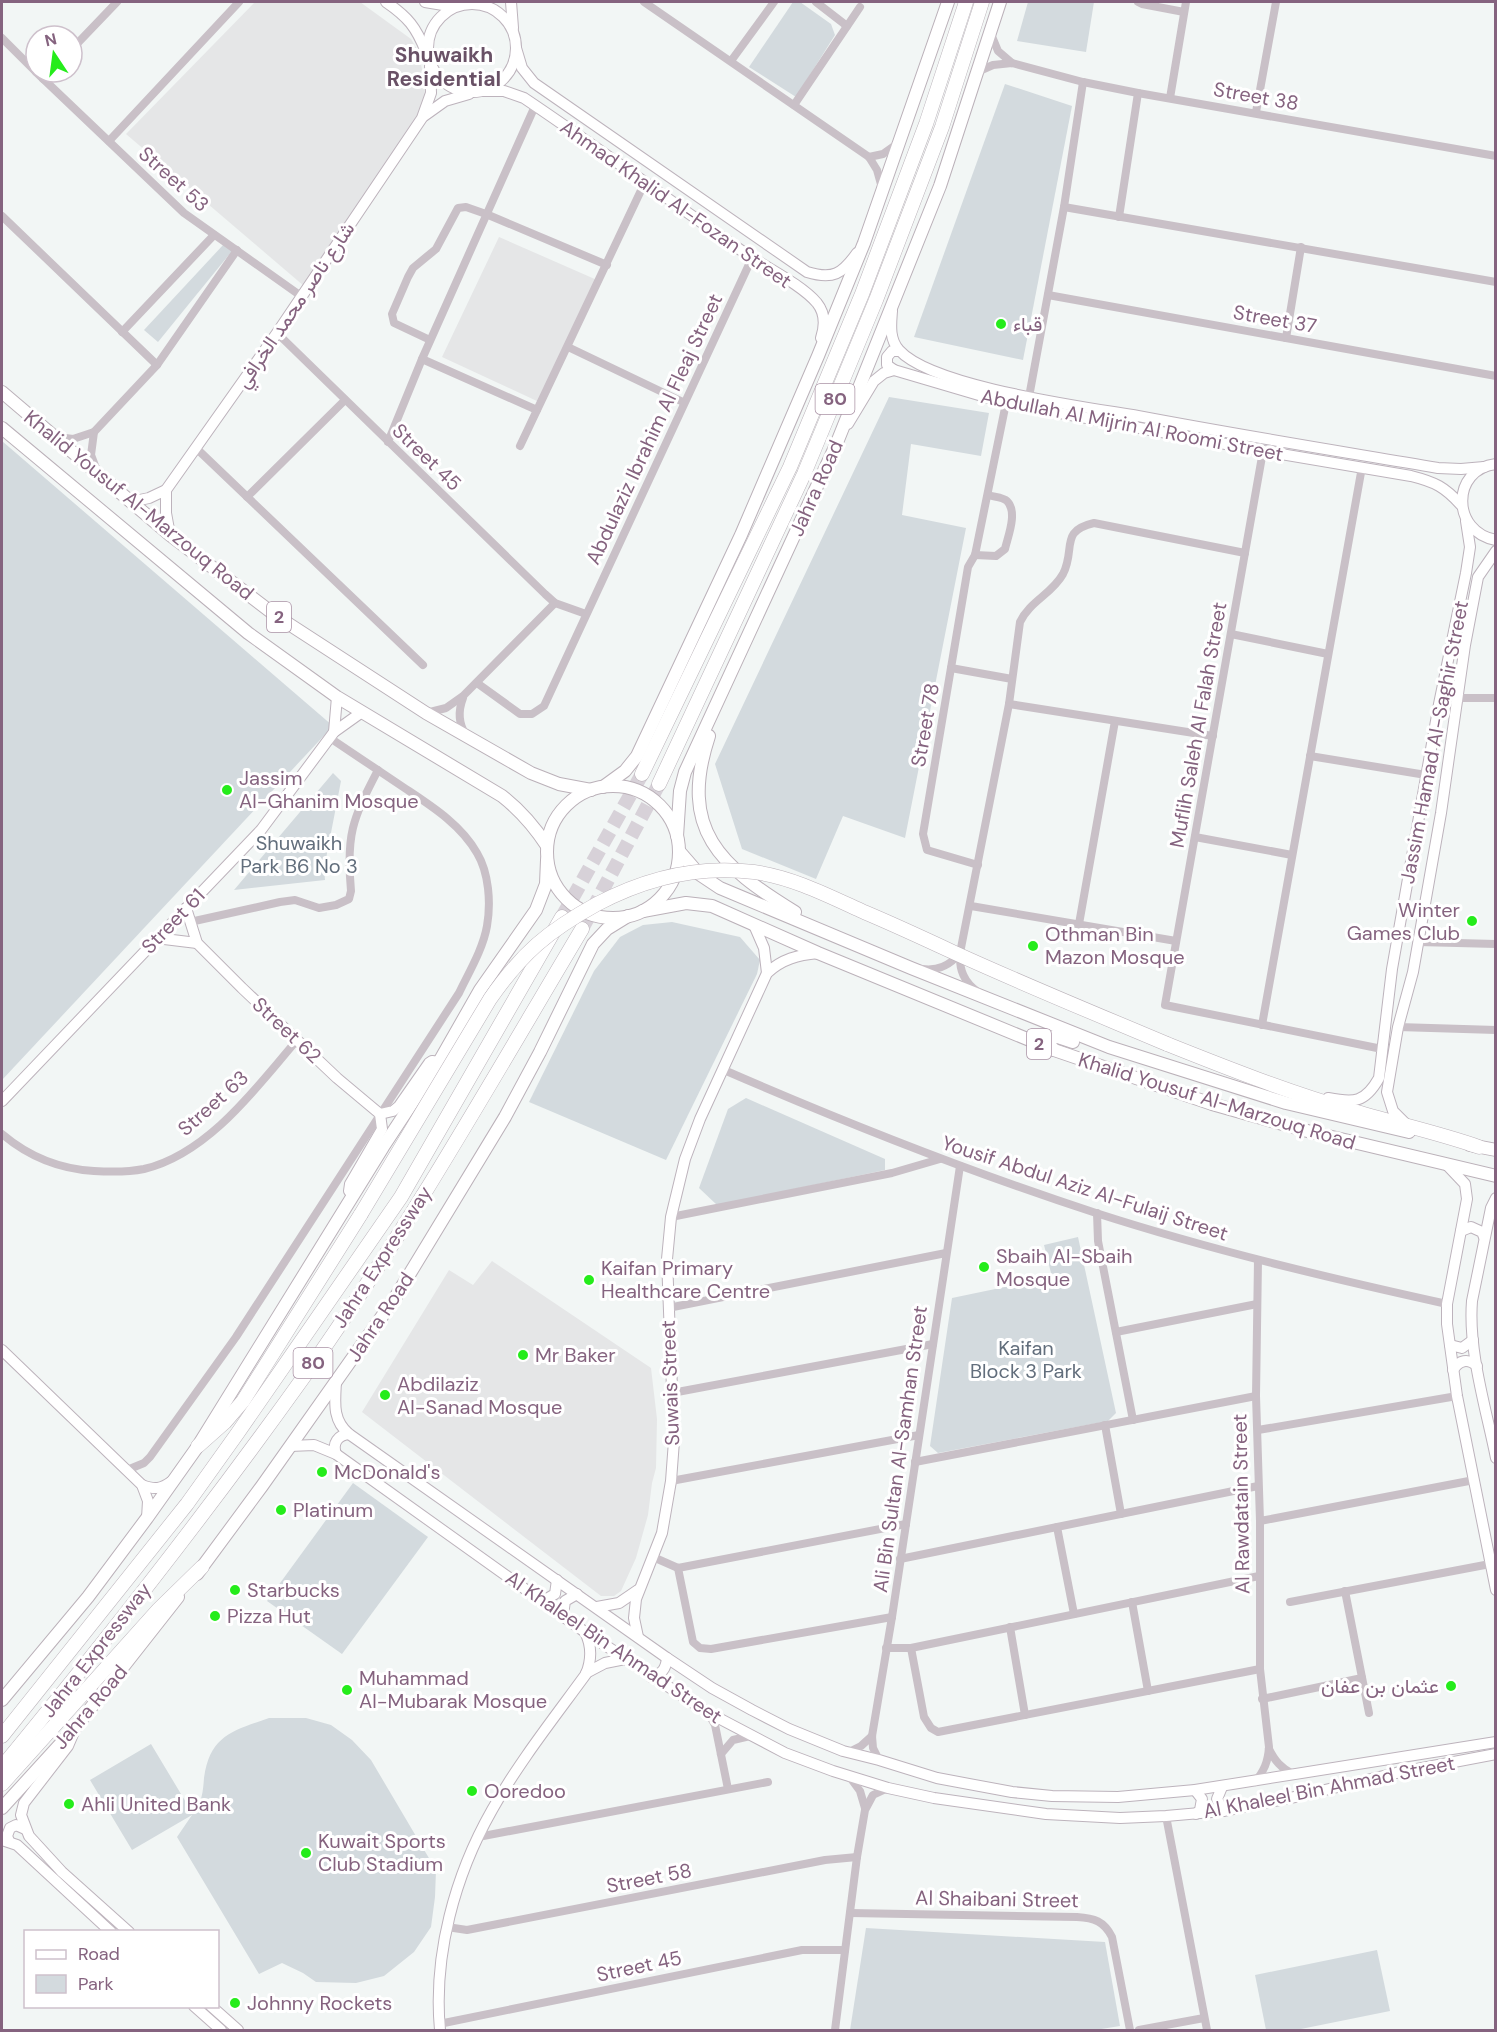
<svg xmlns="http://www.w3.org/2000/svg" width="1497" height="2032" font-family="'DM Sans',Vazirmatn,sans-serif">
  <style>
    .built { fill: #e5e6e7 }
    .green { fill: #d3dade }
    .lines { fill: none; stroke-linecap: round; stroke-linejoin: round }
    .highway-tunnel { stroke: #d7d1d8; stroke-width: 14; stroke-dasharray: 14 7; stroke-linecap: butt }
    .secondary-casing { stroke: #bdb3bc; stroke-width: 12 }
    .primary-casing { stroke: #bbb1b9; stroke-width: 14 }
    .highway-casing { stroke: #bbb3ba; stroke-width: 15 }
    .street { stroke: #c9c0c7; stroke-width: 8 }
    .secondary { stroke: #fff; stroke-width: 10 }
    .primary { stroke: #fff; stroke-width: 12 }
    .highway { stroke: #fff; stroke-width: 14 }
    .highway-bridge-casing { stroke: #bbb3ba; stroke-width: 15; stroke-linecap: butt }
    .highway-bridge { stroke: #fff; stroke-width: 14 }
    .poi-dot { fill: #25ec1b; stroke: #fff; stroke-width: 2 }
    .labels { text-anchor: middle; stroke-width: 6; stroke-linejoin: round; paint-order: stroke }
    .shield { fill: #fff; stroke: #aa92a5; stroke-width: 1.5 }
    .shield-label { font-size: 18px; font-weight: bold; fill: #85637f }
    .street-label { font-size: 20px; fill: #85637f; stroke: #fff }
    .poi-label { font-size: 20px; fill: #85637f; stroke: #fff; text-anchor: start }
    .park-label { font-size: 20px; fill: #626e7c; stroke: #fff }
    .neighbourhood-label { font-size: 21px; font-weight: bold; fill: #695166; stroke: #fff }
  </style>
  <rect width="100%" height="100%" fill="#f2f6f5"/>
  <g class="built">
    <path d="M255,2H360L411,39L418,51L422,69L426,104L304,286L126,134Z"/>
    <path d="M499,237L597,280L539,402L442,357Z"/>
    <path d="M492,1261L651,1368L657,1419L656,1468L652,1483L648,1515L636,1558L621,1591L614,1596H601L362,1412L449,1270L473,1285Z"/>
  </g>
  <g class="green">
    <path d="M793,2H800L831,24L835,35L796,97L749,67Z"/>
    <path d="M1028,2H1094L1086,52L1017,41Z"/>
    <path d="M1005,84L1072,106L1023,360L914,337Z"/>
    <path d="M224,244L232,251L158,342L144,330Z"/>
    <path d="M889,397L989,413L981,456L911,444L902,515L966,528L905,838L843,816L816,879L742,849L715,764Z"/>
    <path d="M2,441L333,726L2,1080Z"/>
    <path d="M333,773L341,781L324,869L325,880L234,890Z"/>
    <path d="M672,922L740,937L760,960L757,974L666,1160L529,1102L594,971L620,937L643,925Z"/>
    <path d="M746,1098L885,1159V1170L717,1205L699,1188L728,1109Z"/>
    <path d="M1078,1237L1116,1413L1108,1421L938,1453L930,1446L952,1298L1052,1277L1044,1245Z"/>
    <path d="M353,1483L428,1537L342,1654L267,1601Z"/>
    <path d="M269,1718H306L331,1725L352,1740L371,1760L436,1870L435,1897L431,1927L414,1952L384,1976L356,1983L316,1982L303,1973L282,1963L259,1974L177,1837L192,1815L132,1850L90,1780L151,1744L193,1814C202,1802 203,1792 204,1778C210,1735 233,1731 269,1718Z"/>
    <path d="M866,1928L1105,1942L1120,2026L1095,2030H850Z"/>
    <path d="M1377,1950L1390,2011L1296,2030H1266L1255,1975Z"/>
  </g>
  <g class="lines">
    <g class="highway-tunnel">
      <path d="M562,917L642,774"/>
      <path d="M582,929L659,784"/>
    </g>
    <defs>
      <g id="secondary">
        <path d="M386,2C408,17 416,27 426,52"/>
        <path d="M425,2L443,5L458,4"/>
        <path d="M511,2L513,28"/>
        <circle cx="472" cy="48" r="44"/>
        <path d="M516,48L522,68L534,83L807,272C833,280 842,274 857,253"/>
        <path d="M483,91H504L524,98C597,147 669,200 742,251C763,266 801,284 817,303C825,313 825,326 821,338"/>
        <path d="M424,116L445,101L469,94"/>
        <path d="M892,311C891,324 889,339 899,350C932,387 1085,407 1138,416C1238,435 1338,451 1438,468L1461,469L1484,467"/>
        <path d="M894,370L887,365V357L892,351H899"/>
        <path d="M848,424L874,381L884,373L894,370L1006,403L1263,451L1411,476C1435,482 1445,487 1461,505"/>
        <path d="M1496,464C1451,469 1451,532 1496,540"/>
        <path d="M166,490V513L170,535"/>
        <path d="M130,502L149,498L166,490L277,333L422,118L431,93L430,66"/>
        <path d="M334,732L337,697"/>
        <path d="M186,908L197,943L242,988L337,1078L380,1114L382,1129L350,1184L349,1191L353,1196"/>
        <path d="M754,925L764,948L767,973"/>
        <path d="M156,938L197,943"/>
        <path d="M1328,1098C1354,1103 1365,1103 1379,1078L1392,969L1439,704L1466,573L1470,547L1466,521"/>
        <path d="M2,1101L261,830L334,732L362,712"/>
        <path d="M380,1114L393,1111L399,1106L429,1063L432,1061L439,1062"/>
        <path d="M1406,1124L1393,1111L1387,1092L1398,1027L1413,972L1441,813L1465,645L1478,577L1496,551"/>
        <path d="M1447,1165L1465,1184L1467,1199L1447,1304V1324L1457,1396L1496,1590"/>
        <path d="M1496,1198L1491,1208L1472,1301C1468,1351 1486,1408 1496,1458"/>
        <path d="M1461,1231L1471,1227L1482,1232L1484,1237"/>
        <path d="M1450,1345L1462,1348L1473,1340"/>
        <path d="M2,1350L142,1485L148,1501L147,1518"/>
        <path d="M1453,1370C1459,1360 1468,1358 1477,1366"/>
        <path d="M336,1382C335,1402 332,1420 349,1434L667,1658L712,1688L752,1710L789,1729L843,1751L879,1760L937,1778L1012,1792L1052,1796L1118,1797L1195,1790L1496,1742"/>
        <path d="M290,1446L314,1445L336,1454L585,1632L707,1712L785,1753L833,1771L888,1788L934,1798L1046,1814L1120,1818L1166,1816L1223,1811L1300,1796L1396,1773L1496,1754"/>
        <path d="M336,1454C332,1443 338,1435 349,1434"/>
        <path d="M142,1485C155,1490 161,1489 172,1481"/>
        <path d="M543,1601L555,1594L557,1580"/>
        <path d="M597,1607L619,1603L638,1590"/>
        <path d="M563,1615L565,1601L577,1594"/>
        <path d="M638,1637L634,1618L636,1599L662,1533L671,1481L674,1441L667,1259L671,1217L685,1159L700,1119L767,973C782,959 798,955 818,953"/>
        <path d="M586,1673L605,1663L625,1659"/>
        <path d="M651,1677C662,1674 666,1669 667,1658"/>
        <path d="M74,1732L68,1746L24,1803L21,1815L29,1836L62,1872L129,1932"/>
        <path d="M1222,1787L1217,1799L1223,1811"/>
        <path d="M1195,1790L1202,1799L1200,1810L1196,1814"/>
        <path d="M2,1840L17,1845L111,1932"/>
        <path d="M9,1841L7,1836L10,1828L16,1825L25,1829"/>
        <path d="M194,2006L221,2030"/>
        <path d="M211,2006L238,2030"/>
        <path d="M440,2030C433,1955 455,1875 492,1810C519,1762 554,1718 586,1674C592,1659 592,1646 585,1632"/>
      </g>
      <g id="primary">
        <path d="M2,392L170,535L275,615L426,713L531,773L559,784L591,790"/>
        <path d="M2,428L248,633L337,697L502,796C521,811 534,826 547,846"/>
        <path d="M709,736C678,830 720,866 795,912"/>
        <circle cx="613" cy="852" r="66"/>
        <path d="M603,787L625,771L637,756L741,535L818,356L864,243L948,2"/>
        <path d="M677,836L680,791L685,772L836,445L940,186L1000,2"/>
        <path d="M679,851L699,874L720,888L911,968L1109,1047L1286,1103L1409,1132"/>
        <path d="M643,911L686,903L712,906L818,953L1054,1050L1212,1104L1311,1132L1496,1176"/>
        <path d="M1054,1050L1050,1045V1041L1055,1036L1073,1042"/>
        <path d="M1470,1145L1496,1150"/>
        <path d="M197,1574L262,1486L395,1298L505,1117L540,1052L593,944L607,929L628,916"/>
        <path d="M2,1700L88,1597L147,1518L198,1446L383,1147L439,1062L480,990L536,910L546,884L547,860"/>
        <path d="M2,1808L75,1728L178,1597"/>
      </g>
      <g id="highway">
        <path d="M642,774L790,467L862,294L926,124L966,2"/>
        <path d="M659,784L804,474L876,300L942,127L982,2"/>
        <path d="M1167,1044C1227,1068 1288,1092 1350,1110C1393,1123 1436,1132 1479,1147"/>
        <path d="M198,1446L225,1422L243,1401L361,1214"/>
        <path d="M2,1736L187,1504L237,1434L401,1197L562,917"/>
        <path d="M2,1767C106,1641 208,1511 303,1378C405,1234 492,1080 582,929"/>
        <path d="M2,1784L159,1609L202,1567"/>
      </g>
    </defs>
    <use href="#secondary" class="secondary-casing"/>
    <use href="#primary" class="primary-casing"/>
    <use href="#highway" class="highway-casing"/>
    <g class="street">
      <path d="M644,2L869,157L877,170L882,188"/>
      <path d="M816,2L847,26"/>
      <path d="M1138,2L1142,4L1184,12"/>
      <path d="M991,34L998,51L1012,63"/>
      <path d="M2,38L36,72"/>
      <path d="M72,49L117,2"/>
      <path d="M731,61L774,2"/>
      <path d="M36,72L184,213L301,296"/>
      <path d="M977,72L993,65L1012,63L1083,82L1138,93L1496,156"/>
      <path d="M43,79L50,72"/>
      <path d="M1170,98L1186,2"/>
      <path d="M794,105L860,7"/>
      <path d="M1256,112L1276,2"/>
      <path d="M109,141L239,2"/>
      <path d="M869,157L883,154L897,144"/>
      <path d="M1064,207L1496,282"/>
      <path d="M2,216L157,365"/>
      <path d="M1119,217L1138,93"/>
      <path d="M1048,295L1496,376"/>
      <path d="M122,332L214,235"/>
      <path d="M277,333L545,594L555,603L586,614"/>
      <path d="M1286,338L1301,247"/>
      <path d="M430,340L394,323L392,314L408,277L413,268L436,249L458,208L466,207L486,214L607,265"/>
      <path d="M568,347L683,402"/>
      <path d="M422,359L537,410"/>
      <path d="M1029,397L1064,207L1083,82"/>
      <path d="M94,432L91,455L97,471"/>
      <path d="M58,437L73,439L94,432L157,365L237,250"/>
      <path d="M388,442L422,359L535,106"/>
      <path d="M520,446L645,182"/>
      <path d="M196,448L423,665"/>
      <path d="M1263,451L1165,1005L1382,1049"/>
      <path d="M247,497L345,400"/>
      <path d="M975,555L996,556L1005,549C1008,536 1018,512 1007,501C1003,497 994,497 988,495"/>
      <path d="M1231,634L1328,654"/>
      <path d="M951,668L1012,679"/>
      <path d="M477,683L520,714H532L544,706L752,258"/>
      <path d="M463,698C458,711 458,723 466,735"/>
      <path d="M1458,698H1496"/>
      <path d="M1009,704L1213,736"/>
      <path d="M426,713L446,708L463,696L555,603"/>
      <path d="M1310,756L1426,775"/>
      <path d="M1195,837L1292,855"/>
      <path d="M978,865L927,850L923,834L968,567L975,555L1006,403"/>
      <path d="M971,906L1176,941"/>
      <path d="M190,922L280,902L295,900L319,908L336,905L349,899L351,891C346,835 352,820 378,770"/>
      <path d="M1079,924L1115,721"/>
      <path d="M1418,942L1496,944"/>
      <path d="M922,969C938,971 949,966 959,954"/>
      <path d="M978,992C964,982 959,970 960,953L1009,704L1020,622C1030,601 1052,594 1063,574C1076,549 1059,531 1094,523L1245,553"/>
      <path d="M1262,1025L1362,467"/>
      <path d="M1398,1027L1496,1030"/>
      <path d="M724,1070C846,1123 970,1172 1096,1213C1211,1250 1329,1278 1447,1304"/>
      <path d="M2,1134C28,1156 59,1169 94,1171C110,1172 129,1172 144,1169C208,1154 257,1087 297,1040"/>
      <path d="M1097,1213L1098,1241L1133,1420"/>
      <path d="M671,1217L892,1173L940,1159"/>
      <path d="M668,1308L946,1253"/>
      <path d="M1116,1332L1257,1304"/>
      <path d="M672,1393L933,1344"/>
      <path d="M1105,1425L1121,1514"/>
      <path d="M1258,1430L1457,1396"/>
      <path d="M915,1462L1256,1396"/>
      <path d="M127,1470L144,1463L150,1457L236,1337L459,993C469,972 483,949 487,926C491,903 489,873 477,853C461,825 433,807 406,789C381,772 355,755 330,738"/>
      <path d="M671,1481L919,1435"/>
      <path d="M1260,1521L1474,1480"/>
      <path d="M1057,1527L1074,1614"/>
      <path d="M653,1557L678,1568L906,1524"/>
      <path d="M900,1559L1258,1486"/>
      <path d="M678,1568L693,1642L700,1648L711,1649L892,1617"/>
      <path d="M1345,1591L1369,1713"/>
      <path d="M1132,1602L1148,1691"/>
      <path d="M1290,1602L1490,1564"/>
      <path d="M1010,1627L1025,1715"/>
      <path d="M886,1648H911L1259,1576"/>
      <path d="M911,1648L924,1717L931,1728L938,1732L1260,1669"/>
      <path d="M1262,1699L1362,1678"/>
      <path d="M708,1713L715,1725L728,1789"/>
      <path d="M1269,1749C1275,1761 1281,1768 1293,1774"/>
      <path d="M849,1752L861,1746L872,1736"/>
      <path d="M721,1754L733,1740L750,1736"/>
      <path d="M879,1760L873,1748L872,1736L892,1617L960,1166"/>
      <path d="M849,1776L860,1791L865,1808"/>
      <path d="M1255,1782C1264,1771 1268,1762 1269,1747L1260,1669V1521L1256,1396L1258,1260"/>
      <path d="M1166,1816L1207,2030"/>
      <path d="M478,1837L768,1782"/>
      <path d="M850,1913L1077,1917C1094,1918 1104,1921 1112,1937L1130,2030"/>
      <path d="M447,1927L467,1930L825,1860L857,1857"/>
      <path d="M439,2024L802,1950H845"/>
      <path d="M835,2030L857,1857L865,1810L873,1795L888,1788"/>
      <path d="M1139,2030L1204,2018"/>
    </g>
    <use href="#secondary" class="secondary"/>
    <use href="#primary" class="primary"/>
    <use href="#highway" class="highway"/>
    <defs>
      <path id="highway-bridge" d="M361,1214L490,999C522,953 548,931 597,904C646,878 698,865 754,872C792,877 829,896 864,912C895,925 925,939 955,953C1025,985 1096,1014 1167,1044"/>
    </defs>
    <use href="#highway-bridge" class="highway-bridge-casing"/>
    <use href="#highway-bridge" class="highway-bridge"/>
  </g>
  <g class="poi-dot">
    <circle cx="1001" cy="324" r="6"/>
    <circle cx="227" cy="790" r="6"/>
    <circle cx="1472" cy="921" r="6"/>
    <circle cx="1033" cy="946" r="6"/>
    <circle cx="984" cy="1267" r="6"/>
    <circle cx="589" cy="1280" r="6"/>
    <circle cx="523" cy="1355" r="6"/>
    <circle cx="385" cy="1395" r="6"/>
    <circle cx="322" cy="1472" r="6"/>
    <circle cx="281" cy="1510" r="6"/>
    <circle cx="235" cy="1590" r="6"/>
    <circle cx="215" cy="1616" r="6"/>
    <circle cx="1451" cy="1686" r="6"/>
    <circle cx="347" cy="1690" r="6"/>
    <circle cx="472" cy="1791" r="6"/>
    <circle cx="69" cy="1804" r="6"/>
    <circle cx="306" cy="1853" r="6"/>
    <circle cx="235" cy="2003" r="6"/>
  </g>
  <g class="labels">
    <g class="shield">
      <rect x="815.5" y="384" width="39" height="30" rx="4.5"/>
      <rect x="267" y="602" width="24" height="30" rx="4.5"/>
      <rect x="1027" y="1029" width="24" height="30" rx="4.5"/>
      <rect x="293.5" y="1348" width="39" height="30" rx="4.5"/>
    </g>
    <g class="shield-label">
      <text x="835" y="405">80</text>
      <text x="279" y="623">2</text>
      <text x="1039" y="1050">2</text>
      <text x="313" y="1369">80</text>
    </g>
    <g class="street-label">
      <text transform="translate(1256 96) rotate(10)" y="7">Street 38</text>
      <text transform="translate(174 179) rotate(42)" y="7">Street 53</text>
      <text transform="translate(676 204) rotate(35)" y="7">Ahmad Khalid Al-Fozan Street</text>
      <text transform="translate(295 305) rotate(-56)" y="7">شارع ناصر محمد الخرافي</text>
      <text transform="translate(1275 319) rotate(10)" y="7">Street 37</text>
      <text transform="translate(1132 425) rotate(11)" y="7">Abdullah Al Mijrin Al Roomi Street</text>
      <text transform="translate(654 429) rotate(-65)" y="7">Abdulaziz Ibrahim Al Fleaj Street</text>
      <text transform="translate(427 457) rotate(44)" y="7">Street 45</text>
      <text transform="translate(816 488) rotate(-66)" y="7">Jahra Road</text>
      <text transform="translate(139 505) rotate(39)" y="7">Khalid Yousuf Al-Marzouq Road</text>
      <text transform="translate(925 725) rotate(-80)" y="7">Street 78</text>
      <text transform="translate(1198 725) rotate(-80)" y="7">Muflih Saleh Al Falah Street</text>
      <text transform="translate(1434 742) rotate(-79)" y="7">Jassim Hamad Al-Saghir Street</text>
      <text transform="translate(173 921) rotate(-46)" y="7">Street 61</text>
      <text transform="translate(287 1030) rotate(43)" y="7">Street 62</text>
      <text transform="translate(1217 1101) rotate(17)" y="7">Khalid Yousuf Al-Marzouq Road</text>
      <text transform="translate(213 1103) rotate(-42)" y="7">Street 63</text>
      <text transform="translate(1085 1188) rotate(18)" y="7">Yousif Abdul Aziz Al-Fulaij Street</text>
      <text transform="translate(382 1257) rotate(-57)" y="7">Jahra Expressway</text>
      <text transform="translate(380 1317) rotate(-56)" y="7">Jahra Road</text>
      <text transform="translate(670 1383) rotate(-92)" y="7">Suwais Street</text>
      <text transform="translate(900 1449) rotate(-82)" y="7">Ali Bin Sultan Al-Samhan Street</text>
      <text transform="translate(1241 1504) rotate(-91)" y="7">Al Rawdatain Street</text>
      <text transform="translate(614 1647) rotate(34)" y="7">Al Khaleel Bin Ahmad Street</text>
      <text transform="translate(96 1650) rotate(-52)" y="7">Jahra Expressway</text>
      <text transform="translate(90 1707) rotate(-50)" y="7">Jahra Road</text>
      <text transform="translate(1329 1787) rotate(-11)" y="7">Al Khaleel Bin Ahmad Street</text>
      <text transform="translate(649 1878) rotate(-11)" y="7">Street 58</text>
      <text transform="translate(997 1899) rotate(1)" y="7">Al Shaibani Street</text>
      <text transform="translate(639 1966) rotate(-12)" y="7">Street 45</text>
    </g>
    <g class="poi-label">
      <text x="1013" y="331">قباء</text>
      <text x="239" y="785">Jassim<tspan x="239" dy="23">Al-Ghanim Mosque</tspan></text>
      <text x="1460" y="917" text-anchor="end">Winter<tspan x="1460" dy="23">Games Club</tspan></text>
      <text x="1045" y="941">Othman Bin<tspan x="1045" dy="23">Mazon Mosque</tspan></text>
      <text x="996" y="1263">Sbaih Al-Sbaih<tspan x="996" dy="23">Mosque</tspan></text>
      <text x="601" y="1275">Kaifan Primary<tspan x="601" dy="23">Healthcare Centre</tspan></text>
      <text x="535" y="1362">Mr Baker</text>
      <text x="397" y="1391">Abdilaziz<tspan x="397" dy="23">Al-Sanad Mosque</tspan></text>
      <text x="334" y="1479">McDonald's</text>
      <text x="293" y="1517">Platinum</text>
      <text x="247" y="1597">Starbucks</text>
      <text x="227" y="1623">Pizza Hut</text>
      <text x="359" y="1685">Muhammad<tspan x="359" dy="23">Al-Mubarak Mosque</tspan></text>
      <text x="1439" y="1693" text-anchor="end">عثمان بن عفان</text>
      <text x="484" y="1798">Ooredoo</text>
      <text x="81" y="1811">Ahli United Bank</text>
      <text x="318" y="1848">Kuwait Sports<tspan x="318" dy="23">Club Stadium</tspan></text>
      <text x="247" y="2010">Johnny Rockets</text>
    </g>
    <g class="park-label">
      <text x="299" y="850">Shuwaikh<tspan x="299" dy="23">Park B6 No 3</tspan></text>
      <text x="1026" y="1355">Kaifan<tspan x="1026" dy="23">Block 3 Park</tspan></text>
    </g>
    <g class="neighbourhood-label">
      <text x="444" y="62">Shuwaikh<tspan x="444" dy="24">Residential</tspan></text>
    </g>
  </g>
  <rect width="1497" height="2032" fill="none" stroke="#85637f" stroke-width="6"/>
  <rect x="24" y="1930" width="195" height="78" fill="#ffffff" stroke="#cec1cc" stroke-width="1.5"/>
  <rect x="36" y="1950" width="30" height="9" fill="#ffffff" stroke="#cec1cc" stroke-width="1.5"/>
  <text x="78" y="1960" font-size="18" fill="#85637f">Road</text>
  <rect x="36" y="1975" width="30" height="18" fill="#d3dade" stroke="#cec1cc" stroke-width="1.5"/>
  <text x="78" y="1990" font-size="18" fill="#85637f">Park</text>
  <g transform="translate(54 54) rotate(347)"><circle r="28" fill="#ffffff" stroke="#cec1cc" stroke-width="1.5"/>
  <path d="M0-4.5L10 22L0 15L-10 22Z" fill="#25ec1b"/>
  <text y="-9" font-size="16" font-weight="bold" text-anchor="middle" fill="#85637f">N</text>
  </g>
</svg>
